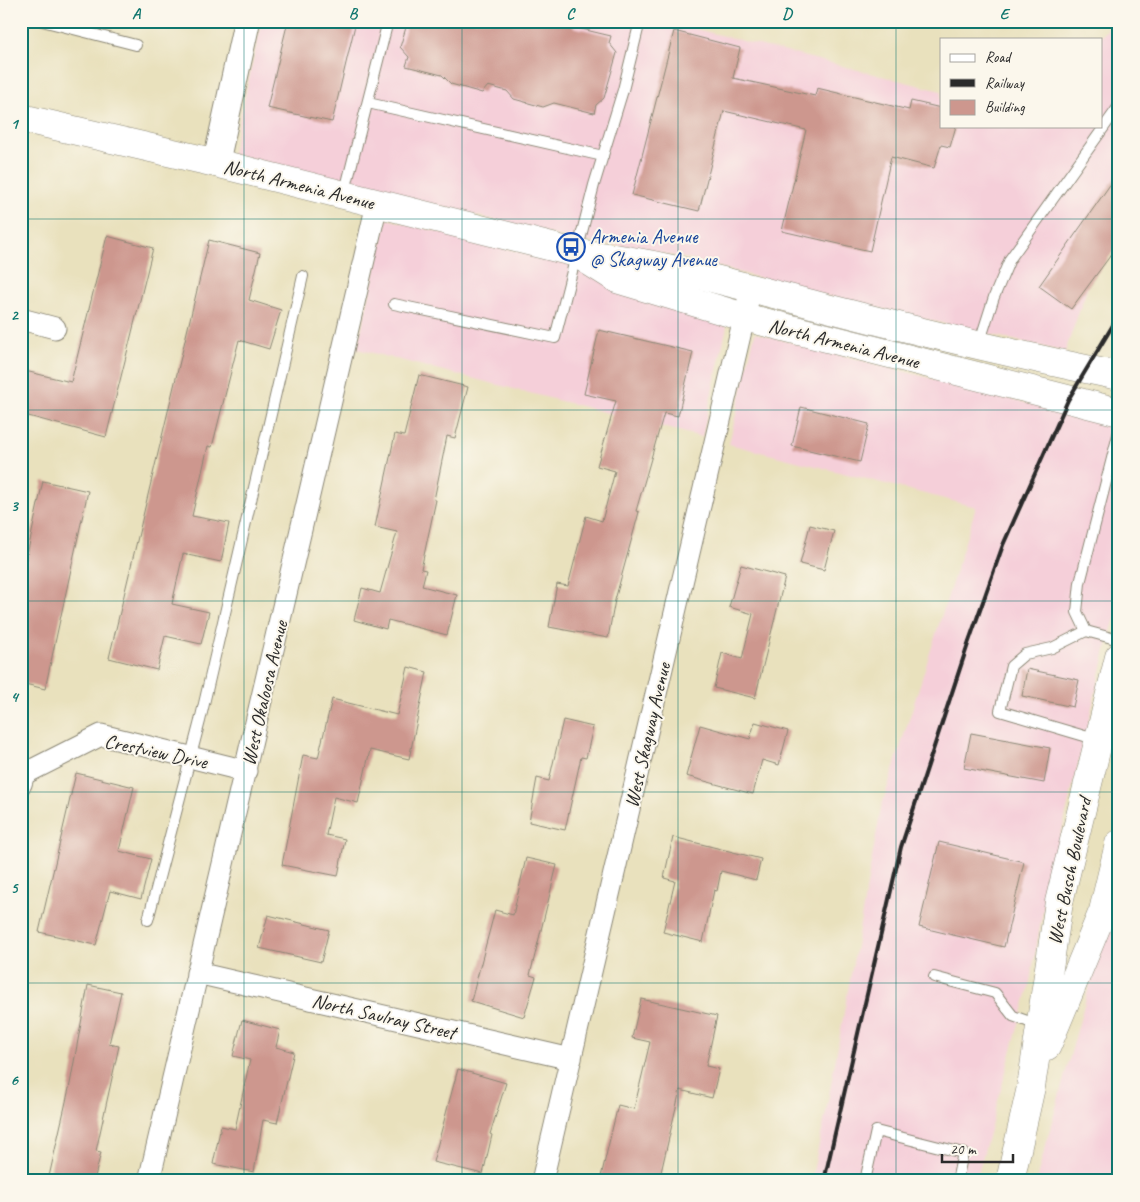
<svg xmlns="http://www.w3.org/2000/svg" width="1140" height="1202" font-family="Caveat,sans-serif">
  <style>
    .built { fill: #f5cfd9 }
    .building { fill: #cd978e }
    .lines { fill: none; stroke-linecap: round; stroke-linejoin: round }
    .service-casing { stroke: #8a8674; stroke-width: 12 }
    .minor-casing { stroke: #8a8674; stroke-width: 23 }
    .tertiary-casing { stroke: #8a8674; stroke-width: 28 }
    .secondary-casing { stroke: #8a8674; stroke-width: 29 }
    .primary-casing { stroke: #8a8674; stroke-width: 29 }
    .service { stroke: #fff; stroke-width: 10 }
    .minor { stroke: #fff; stroke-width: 21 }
    .tertiary { stroke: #fff; stroke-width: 26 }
    .secondary { stroke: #fff; stroke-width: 28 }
    .primary { stroke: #fff; stroke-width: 28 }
    .rail { stroke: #2b2b2b; stroke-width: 4 }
    .grid { fill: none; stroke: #0f766e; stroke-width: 1; stroke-opacity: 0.55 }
    .labels { text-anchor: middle; stroke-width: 4; stroke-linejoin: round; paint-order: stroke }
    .street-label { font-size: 20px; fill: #2b2b2b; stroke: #fbf7ec }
    .transit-label { font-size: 20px; fill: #164399; stroke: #fbf7ec; text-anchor: start }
    .neatline { fill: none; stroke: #0f766e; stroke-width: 2 }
    .grid-label { font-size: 16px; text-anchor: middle; font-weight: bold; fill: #0f766e }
  </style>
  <rect width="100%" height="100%" fill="#fbf7ec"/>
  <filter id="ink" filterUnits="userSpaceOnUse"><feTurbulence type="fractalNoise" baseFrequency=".02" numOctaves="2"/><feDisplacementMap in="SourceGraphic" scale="10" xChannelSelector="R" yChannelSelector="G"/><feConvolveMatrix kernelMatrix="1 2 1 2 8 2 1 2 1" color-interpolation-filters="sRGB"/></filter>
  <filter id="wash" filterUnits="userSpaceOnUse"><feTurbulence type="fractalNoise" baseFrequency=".0096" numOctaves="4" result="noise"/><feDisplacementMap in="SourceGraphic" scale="20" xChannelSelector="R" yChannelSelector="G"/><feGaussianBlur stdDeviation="1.12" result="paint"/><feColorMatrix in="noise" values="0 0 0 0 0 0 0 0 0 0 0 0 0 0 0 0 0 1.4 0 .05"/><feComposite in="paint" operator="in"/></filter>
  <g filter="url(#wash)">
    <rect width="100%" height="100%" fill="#e9e1bd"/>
    <g class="built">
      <path d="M262,21H664L941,91V126H1101V39H1099L1115,21H1119V243L1091,278L1065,352L831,297L689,259L630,247L581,241L573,236L570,239L232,154Z"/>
      <path d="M387,219L572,265L727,326L702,437L357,349Z"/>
      <path d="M755,333L1119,427V606L1109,638L1045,899L1029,987L976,1181H811L826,1112L881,808L976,507L729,444Z"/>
      <path d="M1119,904V1181H1036L1093,972Z"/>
    </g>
    <g id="blocks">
      <g class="building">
        <path d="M288,21H356L332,122L267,108Z"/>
        <path d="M408,21H571L573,27L611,36L609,43L617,53L604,98L596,105L594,113L554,103L543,107L514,99L507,91L488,86L482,93L451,84L442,75L406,66L409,57L400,47Z"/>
        <path d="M674,31L740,48L733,78L815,96L817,88L909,110L911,101L941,108V126H956L950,147L941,145L934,168L891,157L870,251L782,231L806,130L724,111L699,211L632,195Z"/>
        <path d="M1119,172V244L1071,309L1039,286Z"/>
        <path d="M107,236L153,248L106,437L21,414V370L71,382Z"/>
        <path d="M209,240L260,253L249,300L281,310L269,349L239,340L212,447L208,446L192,516L229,523L221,562L183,554L172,604L209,612L201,644L165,636L157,670L109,658Z"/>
        <path d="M599,330L693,352L678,416L664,413L636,511L639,512L615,600L608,638L549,627L557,584L568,586L586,516L602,521L615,471L597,466L616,401L584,394Z"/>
        <path d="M419,375L468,387L455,438L447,436L434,500H436L421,569L426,570L422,586L457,595L447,635L388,620L386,629L354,620L362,588L380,593L397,532L375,527L395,434L404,436Z"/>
        <path d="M801,407L869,424L860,462L792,446Z"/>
        <path d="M43,481L88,491L45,689L21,683V583Z"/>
        <path d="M810,525L834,531L824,570L800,564Z"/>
        <path d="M741,565L785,577L755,698L714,688L722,653L742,659L753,614L729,607Z"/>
        <path d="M408,667L427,672L409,759L370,750L358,803L334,797L326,835L345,839L338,876L282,865L303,755L318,758L332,699L397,715Z"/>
        <path d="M1027,669L1079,680L1073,707L1022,696Z"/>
        <path d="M563,720L593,727L586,758L581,757L565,830L529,822L537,778L549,781Z"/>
        <path d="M755,722L788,731L779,765L762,760L753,794L686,776L700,725L750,739Z"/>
        <path d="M971,733L1050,748L1044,783L964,768Z"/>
        <path d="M76,773L134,787L119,851L151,859L141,899L110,891L96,945L39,932Z"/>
        <path d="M673,837L761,859L756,880L721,871L717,891L714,890L703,942L663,932L675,881L664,878Z"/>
        <path d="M939,842L1024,862L1004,947L919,927Z"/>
        <path d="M526,858L557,865L530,975L536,977L524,1017L471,1001L495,910L513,915Z"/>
        <path d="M268,915L329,930L321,962L259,948Z"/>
        <path d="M88,985L121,992L109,1044L119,1046L96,1151L101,1152L94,1181H48L70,1084Z"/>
        <path d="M641,999L717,1016L706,1066L719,1069L712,1098L680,1090L659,1181H600L618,1105L634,1109L650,1042L632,1038Z"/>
        <path d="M242,1020L280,1030L276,1047L294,1052L277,1123L263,1120L254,1172L213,1164L221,1126L235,1129L250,1060L233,1056Z"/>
        <path d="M458,1069L506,1083L490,1134L492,1135L483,1174L433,1162Z"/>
      </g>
    </g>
  </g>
  <g filter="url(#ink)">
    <use href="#blocks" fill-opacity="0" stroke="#8a8674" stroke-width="1"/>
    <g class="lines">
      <defs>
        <g id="service">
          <path d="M42,21L136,45"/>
          <path d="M368,103L603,156"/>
          <path d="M344,195L388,21"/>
          <path d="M394,304L555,338L594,185L623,90L640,21"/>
          <path d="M979,344L994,297L1010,259L1119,106"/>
          <path d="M1119,431L1080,583L1077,612L1086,631L1119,640"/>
          <path d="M1086,631L1052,648L1025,654L1011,666L1000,711L1098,740"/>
          <path d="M148,920L200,721L303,276"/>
          <path d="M934,977L995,993L1013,1016L1038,1025"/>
          <path d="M865,1181L876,1131L963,1153L957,1181"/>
        </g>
        <g id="minor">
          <path d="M21,319L55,328"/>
          <path d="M21,784L24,774L101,735L246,771"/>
          <path d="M197,973L571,1059"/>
          <path d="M149,1181L377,204"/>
          <path d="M542,1181L751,288"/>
        </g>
        <path id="tertiary" d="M216,163L247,21"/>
        <g id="secondary">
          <path d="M21,118L216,163L576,253C662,262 744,287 827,308C924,333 1021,356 1119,376"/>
          <path d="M582,257L617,279L744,317L1119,412"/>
        </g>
        <g id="primary">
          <path d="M1047,1046L1103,911L1119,844"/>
          <path d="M1010,1181L1031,1087L1059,902L1119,657"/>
        </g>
      </defs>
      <use href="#service" class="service-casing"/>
      <use href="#minor" class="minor-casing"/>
      <use href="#tertiary" class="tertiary-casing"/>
      <use href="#secondary" class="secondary-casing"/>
      <use href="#primary" class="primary-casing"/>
      <use href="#service" class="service"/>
      <use href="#minor" class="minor"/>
      <use href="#tertiary" class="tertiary"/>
      <use href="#secondary" class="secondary"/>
      <use href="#primary" class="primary"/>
      <path class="rail" d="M824,1181L901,847L968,644L1003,545L1068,400L1119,315"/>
    </g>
  </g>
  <path class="grid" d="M244,21V1181M462,21V1181M678,21V1181M896,21V1181M21,219H1119M21,410H1119M21,601H1119M21,792H1119M21,983H1119"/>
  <defs>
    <symbol id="bus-ring" viewBox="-11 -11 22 22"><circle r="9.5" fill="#fbf7ec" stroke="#1a4fb4" stroke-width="1.5"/><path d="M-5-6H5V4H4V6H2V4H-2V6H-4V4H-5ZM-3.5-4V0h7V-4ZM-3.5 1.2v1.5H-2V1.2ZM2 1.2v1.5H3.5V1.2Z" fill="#1a4fb4"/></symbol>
  </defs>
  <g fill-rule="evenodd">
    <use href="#bus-ring" x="555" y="231" width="32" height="32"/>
  </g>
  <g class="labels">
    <g class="street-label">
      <text transform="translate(299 184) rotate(14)" y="7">North Armenia Avenue</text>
      <text transform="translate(844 343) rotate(14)" y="7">North Armenia Avenue</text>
      <text transform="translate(264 693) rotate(-77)" y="7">West Okaloosa Avenue</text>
      <text transform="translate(647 735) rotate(-77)" y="7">West Skagway Avenue</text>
      <text transform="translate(156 751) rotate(12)" y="7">Crestview Drive</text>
      <text transform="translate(1069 871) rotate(-78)" y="7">West Busch Boulevard</text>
      <text transform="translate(384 1016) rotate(13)" y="7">North Saulray Street</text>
    </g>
    <g class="transit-label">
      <text x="590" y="243">Armenia Avenue<tspan x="590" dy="23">@ Skagway Avenue</tspan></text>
    </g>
  </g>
  <rect width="1140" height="1202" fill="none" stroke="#fbf7ec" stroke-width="55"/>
  <rect x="940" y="38" width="162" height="90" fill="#fbf7ec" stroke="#a8a59f"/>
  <rect x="950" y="54" width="25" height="8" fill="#ffffff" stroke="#a8a59f"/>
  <text x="985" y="62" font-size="15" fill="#2b2b2b">Road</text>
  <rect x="950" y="79" width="25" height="8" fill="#2b2b2b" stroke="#a8a59f"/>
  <text x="985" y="88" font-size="15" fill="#2b2b2b">Railway</text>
  <rect x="950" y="100" width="25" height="15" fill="#cd978e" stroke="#a8a59f"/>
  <text x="985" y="112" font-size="15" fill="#2b2b2b">Building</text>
  <path d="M942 1154v8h71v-8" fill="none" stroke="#2b2b2b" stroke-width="2.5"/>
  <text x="950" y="1154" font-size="15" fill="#2b2b2b" stroke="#fbf7ec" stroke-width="4" paint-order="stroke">20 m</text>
  <rect x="28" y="28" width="1084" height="1146" class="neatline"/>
  <g class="grid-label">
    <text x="136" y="19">A</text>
    <text x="353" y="19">B</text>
    <text x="570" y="19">C</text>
    <text x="787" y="19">D</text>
    <text x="1004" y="19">E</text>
    <text x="14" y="129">1</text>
    <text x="14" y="320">2</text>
    <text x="14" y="511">3</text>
    <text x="14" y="702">4</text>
    <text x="14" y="893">5</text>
    <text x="14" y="1085">6</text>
  </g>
</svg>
